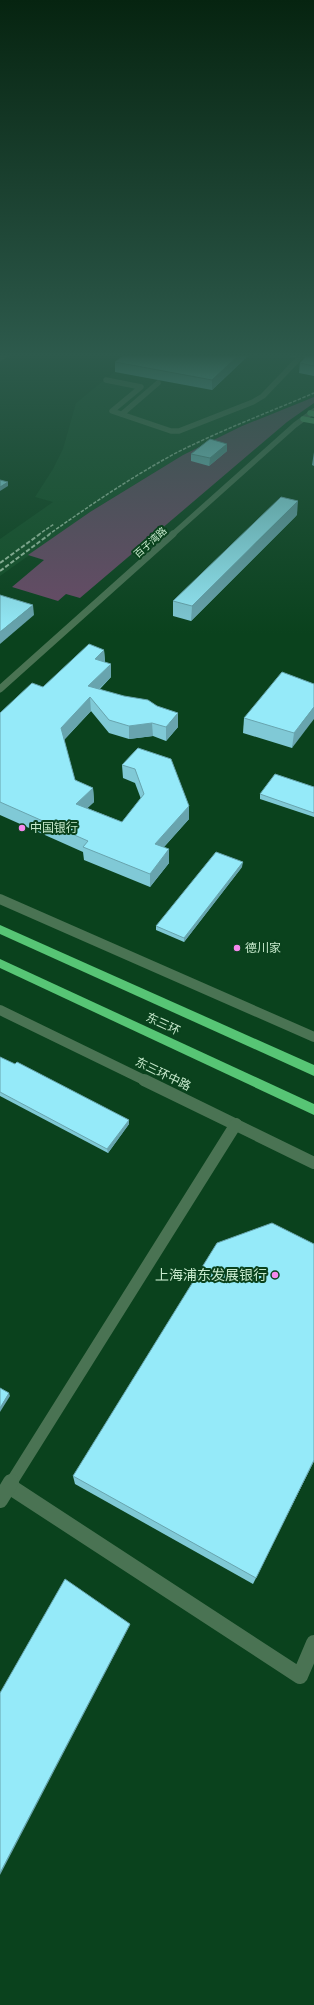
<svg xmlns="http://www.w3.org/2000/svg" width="314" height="2005" font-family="Ubuntu,'Noto Sans SC',sans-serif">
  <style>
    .built { fill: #114f26 }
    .green { fill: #6b4a68 }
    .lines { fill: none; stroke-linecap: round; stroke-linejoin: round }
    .minor-far4 { stroke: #4a7353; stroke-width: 5.5 }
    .minor-far3 { stroke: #4a7353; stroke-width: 7 }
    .minor-far2 { stroke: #4a7353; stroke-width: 10 }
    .minor-far1 { stroke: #4a7353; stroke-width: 12 }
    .minor { stroke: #4a7353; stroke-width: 16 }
    .major { stroke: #55ae6c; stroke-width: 5.5 }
    .highway { fill: #57c575; fill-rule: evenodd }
    .rail-far1 { stroke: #9fc6a8; stroke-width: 1.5; stroke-dasharray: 3.5 1.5; stroke-linecap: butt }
    .rail { stroke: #9fc6a8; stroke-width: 2; stroke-dasharray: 4.5 2; stroke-linecap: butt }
    .wall { fill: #80c9d6 }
    .shaded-wall { fill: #68a4ae }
    .building { fill: #95eaf9; stroke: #68a4ae }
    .poi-dot { fill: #f689ed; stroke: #0a421d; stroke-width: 1.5 }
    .labels { text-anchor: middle; stroke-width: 4; stroke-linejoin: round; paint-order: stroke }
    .far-street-label { font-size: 10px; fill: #c7eacd; stroke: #0a421d }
    .poi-label { font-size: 12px; fill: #c7eacd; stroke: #0a421d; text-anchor: start }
    .street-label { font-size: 12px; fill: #c7eacd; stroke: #0a421d }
    .near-poi-label { font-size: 14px; fill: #c7eacd; stroke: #0a421d; text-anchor: end }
  </style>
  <rect width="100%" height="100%" fill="#0a421d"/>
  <path class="built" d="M138,353H314V397L242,426L183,455L90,512L0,576V539L53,502L35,497L53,469L63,449L76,403Z"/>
  <path class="green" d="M314,397V403L287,422L80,598L66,594L58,601L12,587L44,560L28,555L90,512L183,455L242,426Z"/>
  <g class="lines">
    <g class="minor-far4">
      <path d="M0,358L9,353"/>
      <path d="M106,380L141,387L112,411L171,431H179L253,402L263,396L304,353"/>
      <path d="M122,414L158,383"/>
      <path d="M172,535L295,425L314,411"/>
    </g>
    <path class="minor-far3" d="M0,689L173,534"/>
    <g class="minor-far2">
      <path d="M0,899L314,1037"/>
      <path d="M0,1010L146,1081"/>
    </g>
    <g class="minor-far1">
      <path d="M144,1080L314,1163"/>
      <path d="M11,1483L236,1124"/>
    </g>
    <g class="minor">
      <path d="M9,1486L300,1676L314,1643"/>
      <path d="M0,1500L11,1482"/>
    </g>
    <g class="major">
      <path d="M310,413L314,414"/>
      <path d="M303,419L314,421"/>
    </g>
    <g class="highway">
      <path d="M0,925L314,1065V1076L0,934Z"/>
      <path d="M0,959L314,1104V1115L0,968Z"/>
    </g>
    <g class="rail-far1">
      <path d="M38,535L54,524"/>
      <path d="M48,535C89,506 130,478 174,454C219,431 267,413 314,393"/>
    </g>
    <g class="rail">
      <path d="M0,563L40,534"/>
      <path d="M0,571L50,534"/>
    </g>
  </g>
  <g class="wall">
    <path d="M251,353L212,390L115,372V362Z"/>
    <path d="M271,353H298L295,357Z"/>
    <path d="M305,353H314V376L299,373L300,363L305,358Z"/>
    <path d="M227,451L209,466L191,461V454Z"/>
    <path d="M314,452V466L312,465Z"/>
    <path d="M297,515L191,621L173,616V601Z"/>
    <path d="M104,650L105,662L111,677L100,689L178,727L166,741L153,736L129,739L109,733L91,711L64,740L75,780L93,788L94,802L87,808L122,822L141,799L135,783L123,778L122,765L138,748L189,806V819L164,847L169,863L150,887L84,860L83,852L0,815V713Z"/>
    <path d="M314,684L292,748L243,733L244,718Z"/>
    <path d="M314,787V817L260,799V794Z"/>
    <path d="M242,867L184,942L156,930V926Z"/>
    <path d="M0,1057L129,1120V1124L108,1153L0,1096Z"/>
    <path d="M314,1244V1461L253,1584L75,1484L73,1476Z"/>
  </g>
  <g class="shaded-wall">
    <path d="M241,353H251L212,390V380Z"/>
    <path d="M295,353H298L295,357Z"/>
    <path d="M227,444V451L209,466L210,458Z"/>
    <path d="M8,482V486L0,491V487Z"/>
    <path d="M298,501L297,515L191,621L192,606Z"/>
    <path d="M33,605L34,615L0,644V632Z"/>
    <path d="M104,650L105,663L95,659Z"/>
    <path d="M111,664V677L90,698V697L91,711L62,742L61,728L88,686Z"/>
    <path d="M314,707V719L292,748L294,733Z"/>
    <path d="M178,713V727L166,741V727Z"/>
    <path d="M152,723L153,736L129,739V726Z"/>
    <path d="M93,788L94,802L77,818L76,804Z"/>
    <path d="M189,806V819L155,857V844Z"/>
    <path d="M169,849V863L150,887V874Z"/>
    <path d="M243,862L242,867L184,942V938Z"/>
    <path d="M129,1120V1124L108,1153L107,1149Z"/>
    <path d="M9,1393L10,1396L0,1412V1408Z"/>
    <path d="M314,1460V1461L253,1584L256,1578Z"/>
    <path d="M130,1624V1625L0,1875V1873Z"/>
  </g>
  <g class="building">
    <path d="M127,353H241L212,380L115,362Z"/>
    <path d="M309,353H314V366L300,363Z"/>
    <path d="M210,439L227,444L210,458L191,454Z"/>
    <path d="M0,480L8,482L0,487Z"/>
    <path d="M281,497L298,501L192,606L173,601Z"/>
    <path d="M0,595L33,605L0,632Z"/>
    <path d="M89,644L104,650L95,659L111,664L88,686L124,696L148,700L157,706L178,713L166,727L152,723L129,726L109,720L90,697L61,728L75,780L93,788L76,804L122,822L144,794L135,769L122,765L138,748L171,759L189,806L155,844L169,849L150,874L83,847L88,841L0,802V713L32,683L43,687Z"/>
    <path d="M282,672L314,684V707L294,733L244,718Z"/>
    <path d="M275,774L314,787V813L260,794Z"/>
    <path d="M216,852L243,862L184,938L156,926Z"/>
    <path d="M0,1057L15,1064L17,1062L129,1120L107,1149L0,1092Z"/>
    <path d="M272,1223L314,1244V1460L256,1578L73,1476L217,1243Z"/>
    <path d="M0,1388L9,1393L0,1408Z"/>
    <path d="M65,1579L130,1624L0,1873V1693Z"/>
  </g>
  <linearGradient id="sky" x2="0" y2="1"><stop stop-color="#062410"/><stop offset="0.56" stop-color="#2d5a4c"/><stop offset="1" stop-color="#2d5a4c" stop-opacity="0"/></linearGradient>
  <rect width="314" height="634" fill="url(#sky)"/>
  <g class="poi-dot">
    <circle cx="22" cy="828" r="4"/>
    <circle cx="237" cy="948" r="4"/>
    <circle cx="275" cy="1275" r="4"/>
  </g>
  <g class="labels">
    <g class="far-street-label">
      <text transform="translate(150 542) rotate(-42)" y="4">百子湾路</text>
    </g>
    <g class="poi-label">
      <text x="30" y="832">中国银行</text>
      <text x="245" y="952">德川家</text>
    </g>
    <g class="street-label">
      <text transform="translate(163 1024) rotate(25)" y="4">东三环</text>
      <text transform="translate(163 1074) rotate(26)" y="4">东三环中路</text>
    </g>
    <g class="near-poi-label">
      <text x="267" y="1280">上海浦东发展银行</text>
    </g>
  </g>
</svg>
